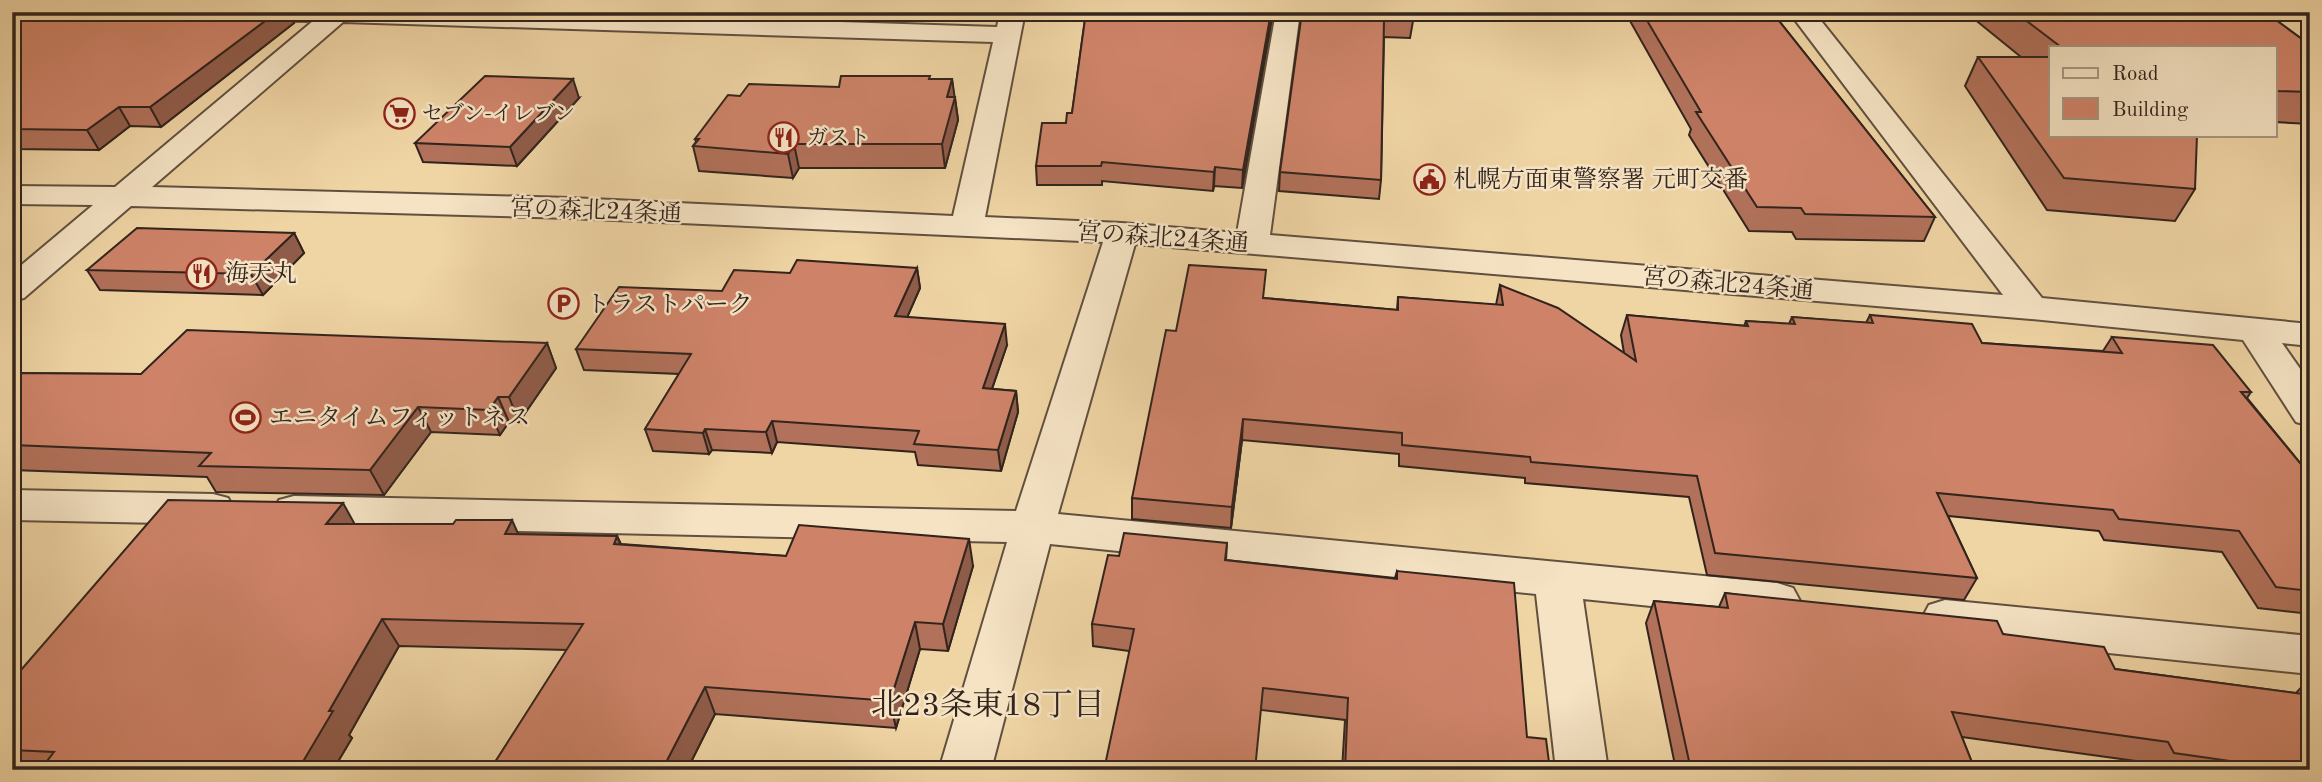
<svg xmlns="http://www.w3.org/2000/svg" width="2322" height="782" font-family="'Old Standard TT','Noto Serif JP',serif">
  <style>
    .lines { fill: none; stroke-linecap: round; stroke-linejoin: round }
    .minor-casing { stroke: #61503f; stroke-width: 4 }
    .minor { fill: #f5e3c4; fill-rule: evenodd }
    .wall { fill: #b1715a; stroke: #32241d; stroke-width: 2 }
    .shaded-wall { fill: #905c4a; stroke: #32241d; stroke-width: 2 }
    .building { fill: #ce8369; stroke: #32241d; stroke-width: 2 }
    .labels { text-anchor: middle; stroke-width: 5; stroke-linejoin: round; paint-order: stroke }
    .far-poi-label { font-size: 21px; fill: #32241d; stroke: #f5e3c4; text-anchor: start }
    .poi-label { font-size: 24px; fill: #32241d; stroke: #f5e3c4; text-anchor: start }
    .street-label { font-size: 24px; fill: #32241d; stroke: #f5e3c4 }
    .near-neighbourhood-label { font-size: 32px; fill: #32241d; stroke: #f5e3c4 }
  </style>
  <rect width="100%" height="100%" fill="#efd4a4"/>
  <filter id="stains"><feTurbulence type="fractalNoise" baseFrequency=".00286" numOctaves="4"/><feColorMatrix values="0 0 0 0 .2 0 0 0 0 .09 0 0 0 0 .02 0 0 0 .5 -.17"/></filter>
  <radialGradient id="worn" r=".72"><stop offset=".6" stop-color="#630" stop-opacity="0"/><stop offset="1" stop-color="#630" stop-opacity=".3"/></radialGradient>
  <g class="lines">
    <defs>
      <g id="minor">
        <path d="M138,12H522L997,27L1000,12H1025L985,217L1122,223L1237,233L1276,12H1300L1270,235L2003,295L1789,12H1814L2042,298L2310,324V346L2282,343L2310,383V426L2296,422L2243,340L2031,319L1135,244L1058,514L1777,583L1793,588L1800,601L1793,614L1777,619L1583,599L1608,770H1556L1536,594L1050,544L991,770H939L1007,542L294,526L279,522L273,511L279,500L294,496L1016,511L1103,242L570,218L131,206L24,298L12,301V273L93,205L12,204V186L115,187L313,21L150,19L141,17ZM343,22L993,42L953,216L570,198L152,187Z"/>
        <path d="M12,490L213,494L228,498L234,509L228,520L213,524L12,520Z"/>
        <path d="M1945,600L2310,636V674L1945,636L1929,631L1922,618L1929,605Z"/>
      </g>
    </defs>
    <use href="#minor" class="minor-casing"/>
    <use href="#minor" class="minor"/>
  </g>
  <g class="wall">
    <path d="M12,12H289L294,23L161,127L130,126L99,150L12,149Z"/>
    <path d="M1086,12H1273L1242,188L1214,186L1213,191L1102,181V185H1037L1036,166L1072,113Z"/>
    <path d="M1302,12L1413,21L1410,38L1384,37L1381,180L1379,199L1279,191L1280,172Z"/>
    <path d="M1625,12H1772L1935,217L1924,241L1796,239L1792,232L1749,231L1689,135L1691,129Z"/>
    <path d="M1976,12H2281L2276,20L2310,45V124L2275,122V47H2051V135L2195,189L2175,221L2047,210L1965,86L1978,57H2021L1973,18Z"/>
    <path d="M931,79H952L954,97H955L958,120L945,168H799L793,178L699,171L693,146L696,142L695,139L740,96Z"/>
    <path d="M579,98L517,166L423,162L415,143Z"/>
    <path d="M294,233L304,253L263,295L100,290L87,270Z"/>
    <path d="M917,268L920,288L907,317L1007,345L992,389L1016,391L1018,412L1001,471L918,465L915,452L777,442L772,453L712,450L709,454L653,451L645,429L679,374L584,370L576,349L722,291L790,273Z"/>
    <path d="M1500,285L1624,353L1621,335L1627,315L1744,326L1746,321L1789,324L1792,317L1866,323L1870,315L1982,343L2103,351L2112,337L2251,392L2247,398L2310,475V614L2258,608L2222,552L2104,540L2099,531L1948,516L1977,578L1964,600L1707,575L1689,497L1525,483V478L1399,466V454L1242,440L1231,528L1132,519V498L1264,298L1397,310L1398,297L1496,305Z"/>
    <path d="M547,343L556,368L519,422H509L500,435L431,432L384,495L216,492L207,477L12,470V373L141,374Z"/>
    <path d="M355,524L518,534L617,536L621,544L786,556L973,566L948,651L920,649L896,728L715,714L687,770H490L567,650L399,646L349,735L352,738L333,770H12V677H15Z"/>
    <path d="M1227,543L1226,560L1395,578L1397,571L1527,737L1550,770H1342L1345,720L1262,710L1129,651L1093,646L1092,624L1119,556Z"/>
    <path d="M1725,593L2003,634L2115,669L2296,693L2308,680H2310V770H2153L2150,763L1962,737L1975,770H1676L1646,623L1654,601L1719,607Z"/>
  </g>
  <g class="shaded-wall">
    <path d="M277,12H289L294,23L161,127L150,107Z"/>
    <path d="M1271,12H1273L1242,188L1243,170Z"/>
    <path d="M573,79L579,98L517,166L510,147Z"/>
    <path d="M952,79L958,120L945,168L942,144L947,97Z"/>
    <path d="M119,107L130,126L99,150L87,130Z"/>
    <path d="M794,144L799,168L793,178L788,154Z"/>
    <path d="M1215,167L1214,186L1213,191L1214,172Z"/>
    <path d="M12,227L19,236L12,241L15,245L12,248Z"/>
    <path d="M294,233L304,253L263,295L251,274Z"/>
    <path d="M917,268L920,288L899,336L895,316Z"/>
    <path d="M1005,324L1007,345L985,409L983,388Z"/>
    <path d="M547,343L556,368L519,422L509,397Z"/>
    <path d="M1016,391L1018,412L1001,471L998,450Z"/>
    <path d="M498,397L509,422L500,435L489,410Z"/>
    <path d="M418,407L431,432L384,495L370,470Z"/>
    <path d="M1243,419L1242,440L1231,528L1232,507Z"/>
    <path d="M772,421L777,442L772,453L766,432Z"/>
    <path d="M705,429L712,450L709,454L703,433Z"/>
    <path d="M343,503L358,530L326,524Z"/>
    <path d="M512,520L524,547L505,534Z"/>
    <path d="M617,536L628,563L614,544Z"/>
    <path d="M969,539L973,566L948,651L943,624Z"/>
    <path d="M382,619L399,646L349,735L352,738L333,770H298L329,711Z"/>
    <path d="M915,622L920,649L896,728L890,701Z"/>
    <path d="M705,687L715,714L687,770H662Z"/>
  </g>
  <g class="building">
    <path d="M12,12H277L150,107H119L87,130L12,129Z"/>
    <path d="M1086,12H1271L1243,170L1215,167L1214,172L1102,162L1101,166H1036L1042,123H1066L1067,113H1072Z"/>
    <path d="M1302,12H1412L1413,21L1384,20L1381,180L1280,172Z"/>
    <path d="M1642,12H1772L1935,217L1805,214L1801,208L1757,207L1696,112H1701Z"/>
    <path d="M2015,12H2265L2310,45V92L2275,91V47H2061Z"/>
    <path d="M1978,57H2051V135H2197L2195,189L2064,178Z"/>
    <path d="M485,76L573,79L510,147L415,143Z"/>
    <path d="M841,76H930L929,79H952L947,97H955L942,144H794L788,154L693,146L699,139H695L728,95L740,96L749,84L839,87Z"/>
    <path d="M137,228L294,233L251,274L87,270Z"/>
    <path d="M797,260L917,268L895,316L1005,324L983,388L1016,391L998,450L914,444L919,431L772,421L766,432L705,429L703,433L645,429L691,354L576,349L619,287L722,291L734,270L790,273Z"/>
    <path d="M1189,265L1266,270L1263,298L1398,310V297L1503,305L1500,285L1558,308L1636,361L1627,315L1748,326L1746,321L1795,324L1792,317L1873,323L1870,315L1972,324L1982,343L2122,353L2112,337L2213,345L2251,392H2241L2310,475V591L2276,587L2239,531L2119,519L2113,510L1937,493L1977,578L1715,553L1697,476L1531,462L1530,457L1402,445V433L1243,419L1232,507L1132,498L1166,330L1176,331Z"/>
    <path d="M187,330L547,343L509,397H498L489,410L418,407L370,470L199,466L211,453L12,445V373L141,374Z"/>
    <path d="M168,500L343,503L326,524H453L456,520H512L505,534L617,536L614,544L786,556L799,525L969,539L943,624L915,622L890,701L705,687L662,770H490L583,624L382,619L329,711H333L298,770H40L54,752L12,750V677H15Z"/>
    <path d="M1124,533L1227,543L1225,560L1397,579V571L1514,583L1527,737L1546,739L1550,770H1345L1348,698L1263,688L1255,770H1104L1134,629L1092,624L1108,555L1119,556Z"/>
    <path d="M1725,593L1997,621L2003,634L2104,647L2115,669L2310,695V770H2293L2174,753L2168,742L1952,712L1975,770H1691L1654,601L1728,608Z"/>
  </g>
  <defs>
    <symbol id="supermarket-ring" viewBox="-11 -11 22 22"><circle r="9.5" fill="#f5e3c4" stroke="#8f2418" stroke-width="1.5"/><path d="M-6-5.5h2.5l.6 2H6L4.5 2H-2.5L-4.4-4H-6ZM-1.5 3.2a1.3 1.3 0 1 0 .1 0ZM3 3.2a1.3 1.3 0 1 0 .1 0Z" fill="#8f2418"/></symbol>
    <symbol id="restaurant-ring" viewBox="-11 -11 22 22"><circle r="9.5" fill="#f5e3c4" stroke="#8f2418" stroke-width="1.5"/><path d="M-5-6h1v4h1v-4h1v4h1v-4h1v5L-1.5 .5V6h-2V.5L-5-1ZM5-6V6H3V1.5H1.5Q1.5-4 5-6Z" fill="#8f2418"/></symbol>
    <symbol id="civic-ring" viewBox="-11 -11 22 22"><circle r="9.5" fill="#f5e3c4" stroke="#8f2418" stroke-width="1.5"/><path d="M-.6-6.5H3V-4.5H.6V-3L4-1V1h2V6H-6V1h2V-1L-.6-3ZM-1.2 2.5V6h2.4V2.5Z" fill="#8f2418"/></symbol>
    <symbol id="parking-ring" viewBox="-11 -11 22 22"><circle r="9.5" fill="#f5e3c4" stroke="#8f2418" stroke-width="1.5"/><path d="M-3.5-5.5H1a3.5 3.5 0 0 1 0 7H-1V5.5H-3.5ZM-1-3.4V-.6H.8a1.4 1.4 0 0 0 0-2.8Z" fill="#8f2418"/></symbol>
    <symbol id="stadium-ring" viewBox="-11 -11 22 22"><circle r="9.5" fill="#f5e3c4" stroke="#8f2418" stroke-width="1.5"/><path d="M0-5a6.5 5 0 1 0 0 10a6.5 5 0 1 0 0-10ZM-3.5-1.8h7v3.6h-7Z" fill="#8f2418"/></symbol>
  </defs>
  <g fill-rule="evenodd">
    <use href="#supermarket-ring" x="382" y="96" width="35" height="35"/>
    <use href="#restaurant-ring" x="766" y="120" width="35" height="35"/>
    <use href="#civic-ring" x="1412" y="162" width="35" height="35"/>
    <use href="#restaurant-ring" x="184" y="256" width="35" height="35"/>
    <use href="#parking-ring" x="546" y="286" width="35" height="35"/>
    <use href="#stadium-ring" x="228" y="400" width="35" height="35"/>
  </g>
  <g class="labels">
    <g class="far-poi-label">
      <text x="422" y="120">セブン-イレブン</text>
      <text x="807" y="144">ガスト</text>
    </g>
    <g class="poi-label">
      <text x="1453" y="187">札幌方面東警察署 元町交番</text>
      <text x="225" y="281">海天丸</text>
      <text x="586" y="312">トラストパーク</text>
      <text x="269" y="425">エニタイムフィットネス</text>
    </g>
    <g class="street-label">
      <text transform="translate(596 210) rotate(2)" y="8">宮の森北24条通</text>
      <text transform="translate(1163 237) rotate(4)" y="8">宮の森北24条通</text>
      <text transform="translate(1728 283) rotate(5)" y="8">宮の森北24条通</text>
    </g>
    <g class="near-neighbourhood-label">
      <text x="988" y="715">北23条東18丁目</text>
    </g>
  </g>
  <rect width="2322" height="782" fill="none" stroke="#efd4a4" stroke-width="42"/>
  <rect x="14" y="14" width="2294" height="754" fill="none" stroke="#32241d" stroke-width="3.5"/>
  <rect x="21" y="21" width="2280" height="740" fill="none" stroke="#32241d" stroke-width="2"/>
  <rect x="2049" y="46" width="228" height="91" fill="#f5e3c4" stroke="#a79781" stroke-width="2"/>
  <rect x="2063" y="68" width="35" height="10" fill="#f5e3c4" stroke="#a79781" stroke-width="2"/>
  <text x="2112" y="80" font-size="21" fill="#32241d">Road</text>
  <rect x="2063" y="98" width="35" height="21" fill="#ce8369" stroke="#a79781" stroke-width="2"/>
  <text x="2112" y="116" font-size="21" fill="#32241d">Building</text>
  <rect width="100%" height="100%" filter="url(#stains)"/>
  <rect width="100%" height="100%" fill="url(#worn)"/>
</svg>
